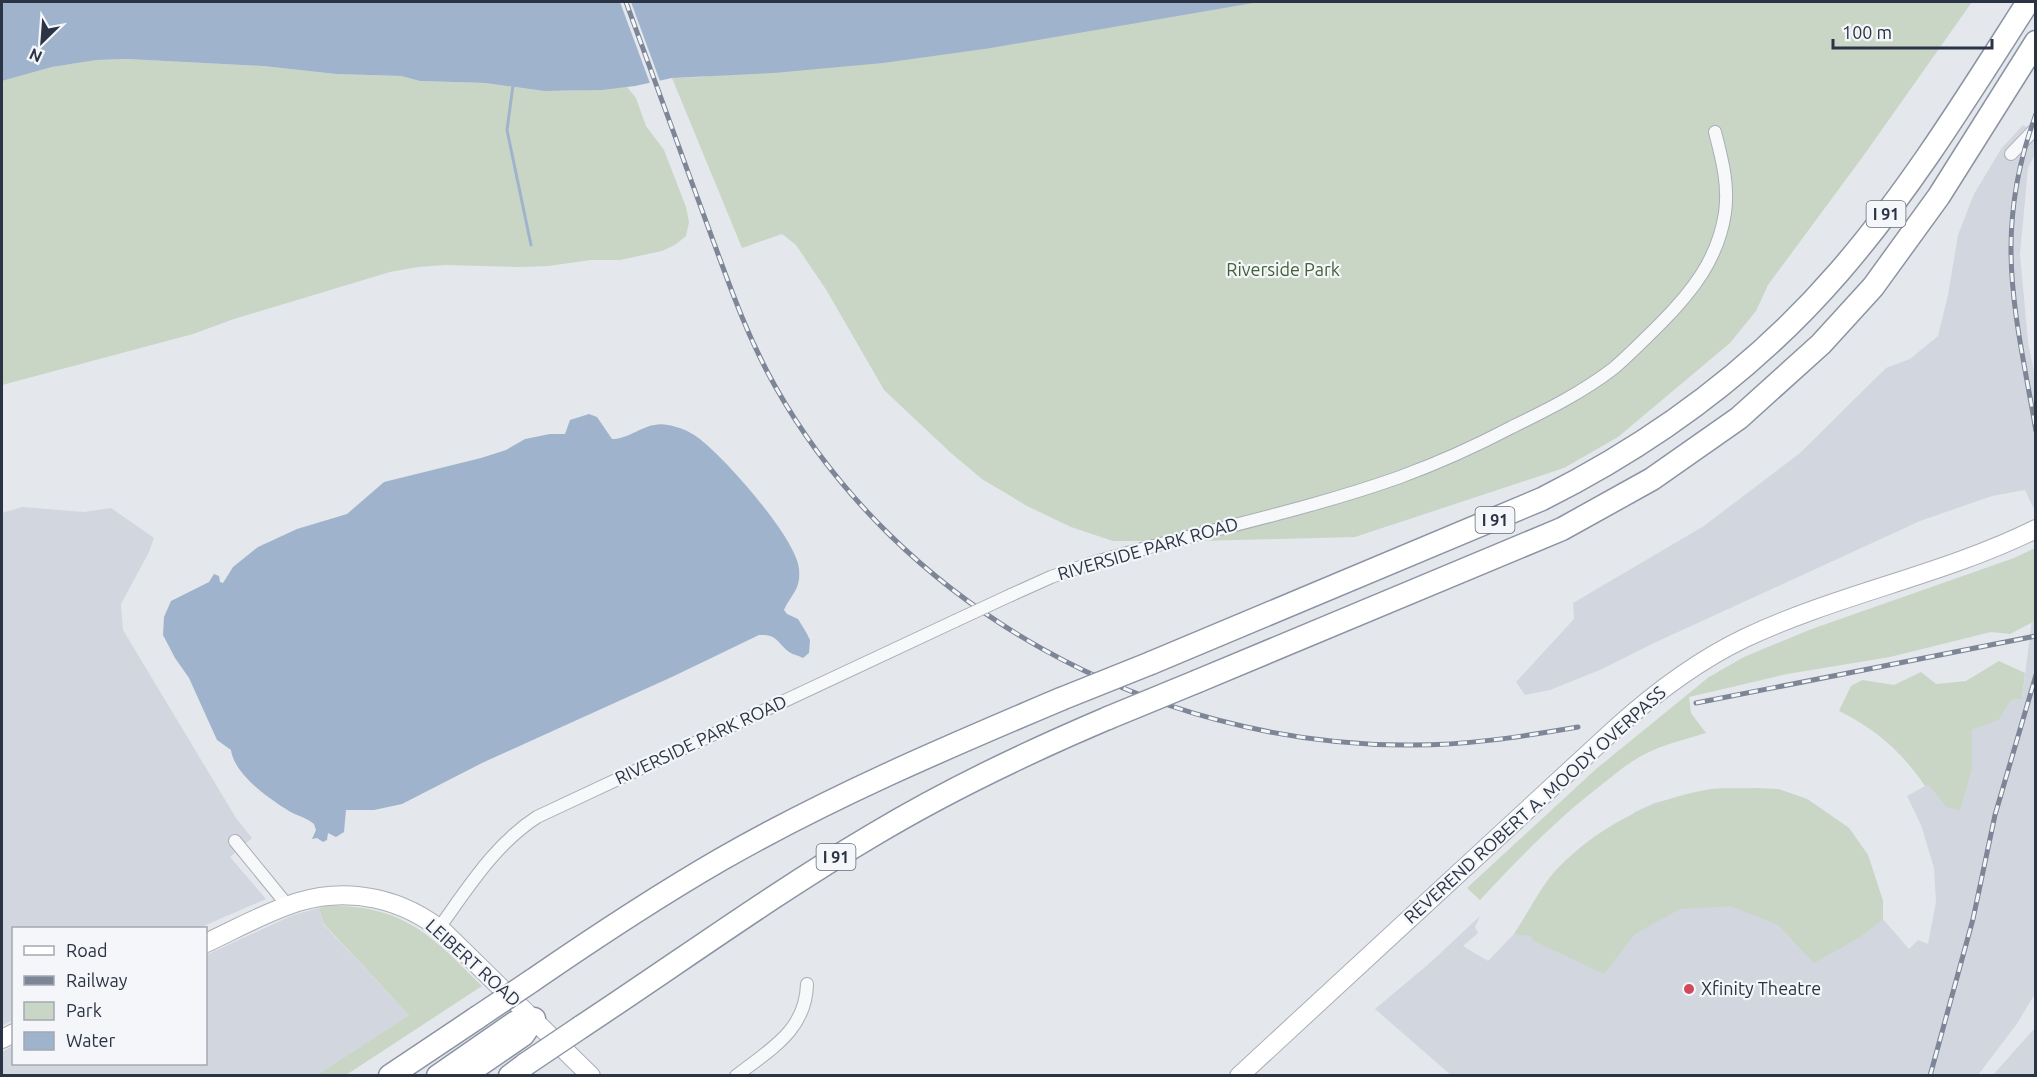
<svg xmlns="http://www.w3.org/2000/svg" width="2037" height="1077" font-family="Ubuntu,sans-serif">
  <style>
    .built { fill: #d2d6de }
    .green { fill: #c9d6c5 }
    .water { fill: #9fb4cc }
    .pier { fill: #e4e7ec }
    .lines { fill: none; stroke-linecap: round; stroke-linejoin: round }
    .stream { stroke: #9fb4cc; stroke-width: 3 }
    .street-casing { stroke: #a9aeb7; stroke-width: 14 }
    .secondary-casing { stroke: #a9aeb7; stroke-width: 20 }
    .highway-casing { stroke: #8b94a3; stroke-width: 25 }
    .street { stroke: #f7f8fa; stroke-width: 12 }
    .secondary { stroke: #fff; stroke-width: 18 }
    .highway { stroke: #fff; stroke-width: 22 }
    .rail-casing { stroke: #7d8696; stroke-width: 5 }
    .rail { stroke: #f4f6f9; stroke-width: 3; stroke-dasharray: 9; stroke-linecap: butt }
    .street-bridge-casing { stroke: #a9aeb7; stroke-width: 14; stroke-linecap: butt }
    .highway-bridge-casing { stroke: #8b94a3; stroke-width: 25; stroke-linecap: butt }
    .street-bridge { stroke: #f7f8fa; stroke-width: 12 }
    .highway-bridge { stroke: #fff; stroke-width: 22 }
    .poi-dot { fill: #d1495b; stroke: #f4f6f9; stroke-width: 2 }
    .labels { text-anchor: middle; stroke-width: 4.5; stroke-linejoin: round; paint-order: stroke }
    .shield { fill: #f4f6f9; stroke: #676e7b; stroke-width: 1.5 }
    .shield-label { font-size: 16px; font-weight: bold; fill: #2b3445 }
    .park-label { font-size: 18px; fill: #3f6138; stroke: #f4f6f9 }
    .street-label { font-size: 18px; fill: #2b3445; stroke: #f4f6f9 }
    .poi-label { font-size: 18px; fill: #2b3445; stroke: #f4f6f9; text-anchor: start }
  </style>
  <rect width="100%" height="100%" fill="#e4e7ec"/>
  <g class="built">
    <path d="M2023,125L2035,131V154L2028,168L2020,254L2028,342L2035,377V509H2034L2025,490L1992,496L1920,521L1654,643L1602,669L1550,690L1525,695L1516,682L1574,619L1573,603L1704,526L1800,453L1886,368L1910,359L1938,336L1948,295L1958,235L1974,194L2001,149Z"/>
    <path d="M22,507L84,512L111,508L154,538L149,552L121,604L123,630L236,818L252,838L230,857L266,899L199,928H14L13,1020L2,1026V513Z"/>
    <path d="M2032,619H2035V994L2016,1025L1978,1075H1451L1375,1009L1431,962L1480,916L1475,927L1478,933L1463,946L1488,961L1514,934L1556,870L1635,812L1654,803L1707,790L1778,789L1807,799L1819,807L1849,828L1868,855L1883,901V919L1909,949L1918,940L1928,944L1936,902L1934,868L1921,825L1907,796L1929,784L1946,806L1972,769V730L1999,720L2011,700L2022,699Z"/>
    <path d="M319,908L324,925L409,1015L317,1075H2V1052L13,1046L14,1064H206V955L293,915Z"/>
    <path d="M2035,1028V1075H1993Z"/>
  </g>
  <g class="green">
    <path d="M1026,2H1972L1864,155L1768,285L1756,311L1730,343L1618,437L1564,468L1355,537L1198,541H1113L1071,527L1027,506L982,479L951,453L884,390L827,291L796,245L782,234L742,248L672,78L703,77Z"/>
    <path d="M127,59L263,66L336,74L401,76L420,81L485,83L544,91H572L627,87L636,98L646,126L664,150L686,207L689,222L686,236L675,245L662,251L620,260H591L548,266L519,267L446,265L418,267L390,272L234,319L193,334L2,385V81L52,67L97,60Z"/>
    <path d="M2035,548V621L2010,634L1991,632L1890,657L1787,674L1689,697L1691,713L1706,733C1686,739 1665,744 1645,754C1629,762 1615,774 1600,786C1556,820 1518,859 1480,900L1467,888L1596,769L1709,677L1744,657L1809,630L2014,558Z"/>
    <path d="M1999,661L2025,673L2022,699L2011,700L1999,720L1972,730V769L1960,810L1946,807L1929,785L1925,786C1902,752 1876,729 1839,711L1851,686L1862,680L1894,685L1921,672L1936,684L1966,681Z"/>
    <path d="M1756,788L1778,789L1807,799L1849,828L1868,855L1883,901V919L1860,937L1814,963L1778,925L1731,906L1680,909L1635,934L1604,974L1532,940L1531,936L1514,934C1526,916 1543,883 1557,869C1598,827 1648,801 1705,790C1721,787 1739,789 1756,788Z"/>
    <path d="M327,906C403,904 432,936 482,986L346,1075H317L409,1015L324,924L319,908Z"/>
  </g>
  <g class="water">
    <path d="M2,2H1259L991,48L883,63L774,73L672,78L635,86L602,90L544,91L485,83L420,81L401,76L336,74L263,66L127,59L97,60L52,67L2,81Z"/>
    <path d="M589,414L597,417L612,439C631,439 647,420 668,425C679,427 689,431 697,437C723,455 797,539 799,569C801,590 791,594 784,610L787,614L798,619L806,632L810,640L809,653L803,658C798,655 793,655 789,652C777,642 777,634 759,635L674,676L482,763L402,804L374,810H346L344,832L336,837L328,833L327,840L323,842L317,838L312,839L316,830L314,824C306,817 297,816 289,811C269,799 234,774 231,750L217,740L189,678L175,658L163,635L164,617L171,601L209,582L214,574L219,576L220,582L223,583L233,567L258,547L297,529L347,514L384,482L481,458L506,450L525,439L550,434H565L570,420Z"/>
  </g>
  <path class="pier" d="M620,2H631L661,84L651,86Z"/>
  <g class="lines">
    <path class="stream" d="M513,85L507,130L531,245"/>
    <defs>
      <g id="street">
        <path d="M2011,154L2036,128"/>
        <path d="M1011,595L1051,577L1089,564C1192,533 1299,513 1400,477C1438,463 1476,446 1512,427C1547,410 1583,392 1614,368C1630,354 1645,339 1660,324C1692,292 1718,259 1725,213C1729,185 1722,159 1715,132"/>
        <path d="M235,841L288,906"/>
        <path d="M439,928C468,888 495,844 537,817L955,621"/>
        <path d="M736,1076C769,1050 806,1031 807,984"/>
      </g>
      <g id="secondary">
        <path d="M206,943C236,929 266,912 298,902C350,886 404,899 445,933L591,1076"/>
        <path d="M2,1039L14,1033"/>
        <path d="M1239,1076L1617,727C1656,692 1697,661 1745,638C1838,594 1943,575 2036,529"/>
      </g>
      <g id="highway">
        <path d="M1151,663L1542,499C1654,443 1756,368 1839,272C1911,189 1969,94 2028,2"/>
        <path d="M1198,681L1562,529L1652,479L1739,418L1821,344L1873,287L1939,196L2036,42"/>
        <path d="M533,980C594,938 656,897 720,860C830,797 945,748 1061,699"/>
        <path d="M581,1027C678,963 773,894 873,835C948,790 1028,752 1108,718"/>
        <path d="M390,1076L478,1017"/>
        <path d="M438,1076L516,1022L534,1019L523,1035L463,1076"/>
        <path d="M510,1076L526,1064"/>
      </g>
    </defs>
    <use href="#street" class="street-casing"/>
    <use href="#secondary" class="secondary-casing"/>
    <use href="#highway" class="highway-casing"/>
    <use href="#street" class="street"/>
    <use href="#secondary" class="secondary"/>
    <use href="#highway" class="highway"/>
    <defs>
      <g id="rail">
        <path d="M626,2C653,76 680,150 707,224C727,278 746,335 775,386C900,608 1151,744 1404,745C1463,746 1520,737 1578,727"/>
        <path d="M2036,114C2020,157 2011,202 2011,249C2011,309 2026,371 2036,431"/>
        <path d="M1696,703L2036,636"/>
        <path d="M1930,1076L1973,919L1995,815L2036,675"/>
      </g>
    </defs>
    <use href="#rail" class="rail-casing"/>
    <use href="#rail" class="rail"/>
    <defs>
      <path id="street-bridge" d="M955,621L1011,595"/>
      <g id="highway-bridge">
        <path d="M1061,699L1151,663"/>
        <path d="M1108,718L1198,681"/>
        <path d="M478,1017L533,980"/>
        <path d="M526,1064L581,1027"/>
      </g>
    </defs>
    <use href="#street-bridge" class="street-bridge-casing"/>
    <use href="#highway-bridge" class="highway-bridge-casing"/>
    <use href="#street-bridge" class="street-bridge"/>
    <use href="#highway-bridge" class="highway-bridge"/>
  </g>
  <circle class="poi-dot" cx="1689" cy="989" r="6"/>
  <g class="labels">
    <g class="shield">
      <rect x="1866.5" y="201" width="39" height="26" rx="4.5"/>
      <rect x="1475.5" y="507" width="39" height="26" rx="4.5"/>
      <rect x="816.5" y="844" width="39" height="26" rx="4.5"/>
    </g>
    <g class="shield-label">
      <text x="1886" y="220">I 91</text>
      <text x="1495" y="526">I 91</text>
      <text x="836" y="863">I 91</text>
    </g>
    <g class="park-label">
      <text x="1283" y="276">Riverside Park</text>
    </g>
    <g class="street-label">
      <text transform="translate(1148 549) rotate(-16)" y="6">RIVERSIDE PARK ROAD</text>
      <text transform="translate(701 740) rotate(-25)" y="6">RIVERSIDE PARK ROAD</text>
      <text transform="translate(1535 805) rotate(-42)" y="6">REVEREND ROBERT A. MOODY OVERPASS</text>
      <text transform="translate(473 963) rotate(42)" y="6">LEIBERT ROAD</text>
    </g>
    <g class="poi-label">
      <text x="1701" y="995">Xfinity Theatre</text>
    </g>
  </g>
  <rect width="2037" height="1077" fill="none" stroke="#2b3445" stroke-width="6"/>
  <rect x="12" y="927" width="195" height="138" fill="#f4f6f9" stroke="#a4a8b1" stroke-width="1.5"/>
  <rect x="24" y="946" width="30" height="9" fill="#ffffff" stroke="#a4a8b1" stroke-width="1.5"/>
  <text x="66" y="957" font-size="18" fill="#2b3445">Road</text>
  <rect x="24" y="976" width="30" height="9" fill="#7d8696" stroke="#a4a8b1" stroke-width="1.5"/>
  <text x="66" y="987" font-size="18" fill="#2b3445">Railway</text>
  <rect x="24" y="1002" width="30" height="18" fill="#c9d6c5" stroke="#a4a8b1" stroke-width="1.5"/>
  <text x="66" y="1017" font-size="18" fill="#2b3445">Park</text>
  <rect x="24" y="1032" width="30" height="18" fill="#9fb4cc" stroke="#a4a8b1" stroke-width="1.5"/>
  <text x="66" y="1047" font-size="18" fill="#2b3445">Water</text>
  <g transform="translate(42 42) rotate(205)" stroke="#f4f6f9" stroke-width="4.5" paint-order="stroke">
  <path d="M0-4.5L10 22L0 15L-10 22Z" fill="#2b3445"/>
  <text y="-9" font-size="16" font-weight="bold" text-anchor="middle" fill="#2b3445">N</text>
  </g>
  <path d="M1833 39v9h159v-9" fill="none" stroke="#2b3445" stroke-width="3"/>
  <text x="1842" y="39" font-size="18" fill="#2b3445" stroke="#f4f6f9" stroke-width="4.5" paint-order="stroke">100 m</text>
</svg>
